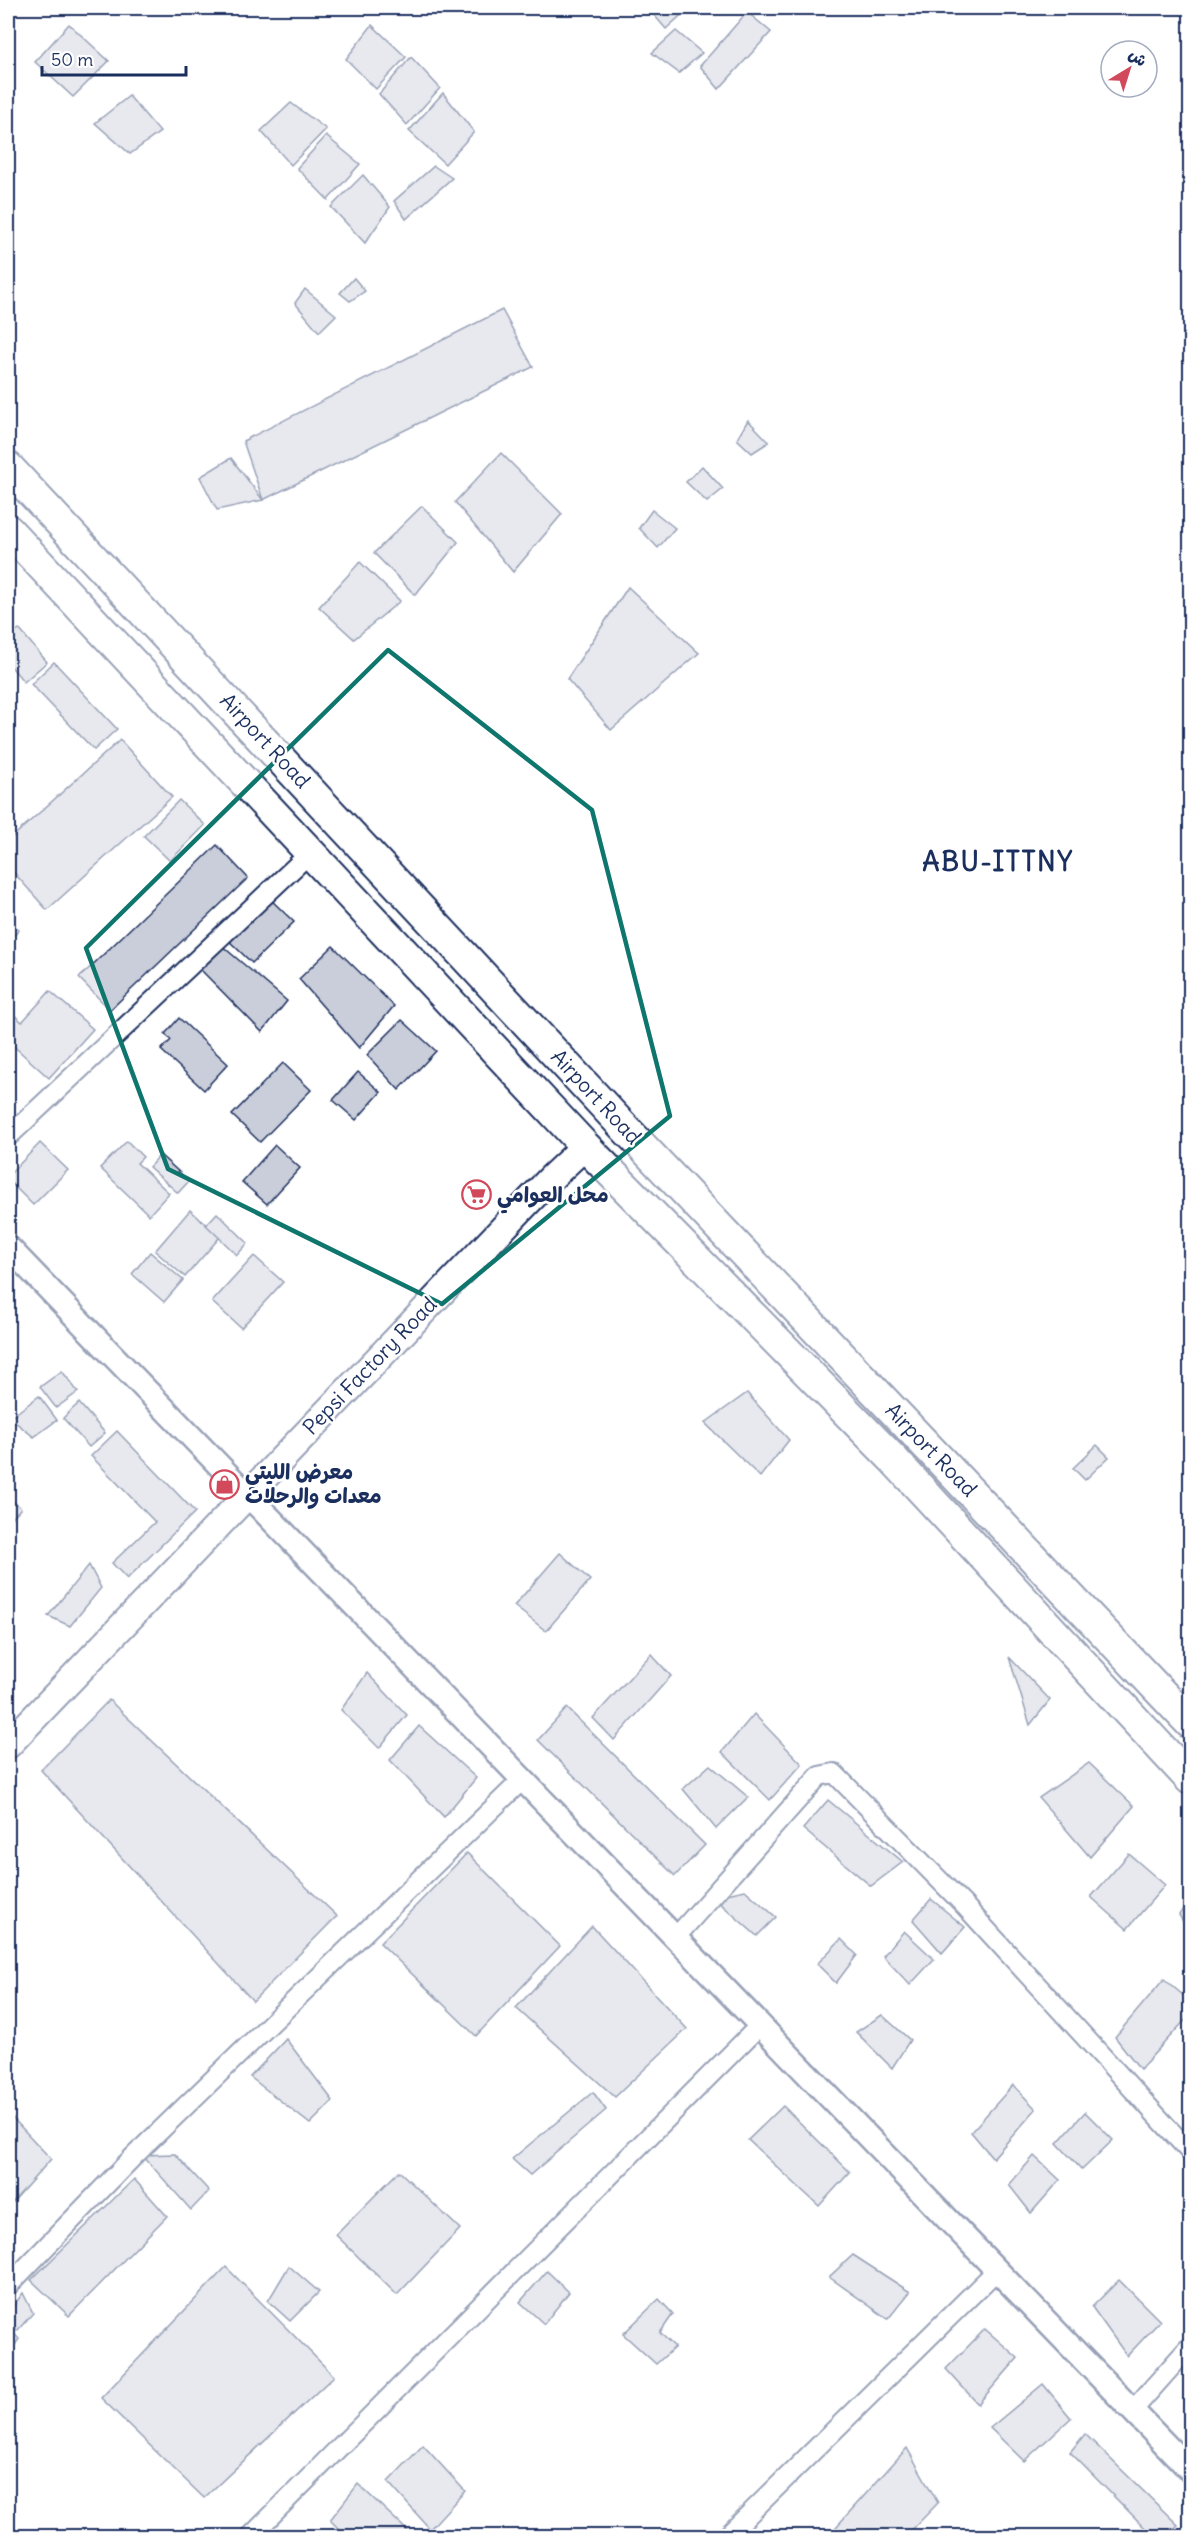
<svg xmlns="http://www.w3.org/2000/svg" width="1198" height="2544" font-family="Delius,'Playpen Sans Arabic',sans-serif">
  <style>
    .building { fill: #caceda; stroke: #1b2f5e; stroke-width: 1.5 }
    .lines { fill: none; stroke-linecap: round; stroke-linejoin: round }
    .minor-casing { stroke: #1b2f5e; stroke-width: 22 }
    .tertiary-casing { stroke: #1b2f5e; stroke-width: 27 }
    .secondary-casing { stroke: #1b2f5e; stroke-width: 30 }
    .trunk-casing { stroke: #1b2f5e; stroke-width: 34 }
    .minor { stroke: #fff; stroke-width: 18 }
    .tertiary { stroke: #fff; stroke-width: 22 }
    .secondary { stroke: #fff; stroke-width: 26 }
    .trunk { stroke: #fff; stroke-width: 30 }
    .marked { fill: none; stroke: #0f766e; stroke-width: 4.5; stroke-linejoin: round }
    .labels { text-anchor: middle; stroke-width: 5; stroke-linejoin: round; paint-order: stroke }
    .street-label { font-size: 21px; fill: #1b2f5e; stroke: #fff }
    .poi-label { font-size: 21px; font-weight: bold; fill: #1b2f5e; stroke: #fff; text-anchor: start }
    .district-label { font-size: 27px; font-weight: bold; letter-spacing: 1.5px; fill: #1b2f5e; stroke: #fff }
  </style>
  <rect width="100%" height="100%" fill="#fff"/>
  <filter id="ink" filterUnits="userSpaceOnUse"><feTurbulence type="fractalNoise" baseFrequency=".0167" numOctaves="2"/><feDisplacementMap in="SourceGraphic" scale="12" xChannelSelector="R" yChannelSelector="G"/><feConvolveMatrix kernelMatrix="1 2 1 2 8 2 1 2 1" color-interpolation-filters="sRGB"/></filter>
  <g filter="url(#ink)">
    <g class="building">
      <path d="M648,8H689L666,29Z"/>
      <path d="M747,12L771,32L719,89L700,66Z"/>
      <path d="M69,24L109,61L73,97L35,62Z"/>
      <path d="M372,25L406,57L376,89L346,59Z"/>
      <path d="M676,31L702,53L679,73L652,53Z"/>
      <path d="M411,57L440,88L407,125L379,94Z"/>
      <path d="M443,93L474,132L445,164L409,131Z"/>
      <path d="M129,96L160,132L130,154L95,123Z"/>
      <path d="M291,103L326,129L291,165L261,131Z"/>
      <path d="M326,136L360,164L328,200L297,168Z"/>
      <path d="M434,166L452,178L406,219L394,201Z"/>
      <path d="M363,175L390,207L365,243L331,207Z"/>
      <path d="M354,278L365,291L350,301L340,293Z"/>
      <path d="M305,289L336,315L319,332L295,303Z"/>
      <path d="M502,310L533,367L263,500L243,441Z"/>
      <path d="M748,420L769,442L752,453L737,439Z"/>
      <path d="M501,453L562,514L513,572L455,502Z"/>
      <path d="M231,458L263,500L217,510L200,477Z"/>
      <path d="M702,466L723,489L707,502L686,482Z"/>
      <path d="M422,506L458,542L415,595L374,553Z"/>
      <path d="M652,510L675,528L658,548L639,528Z"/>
      <path d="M360,562L400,601L354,639L319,607Z"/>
      <path d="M628,587L699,653L611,730L567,679Z"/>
      <path d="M19,629L47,662L24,682L8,663V638Z"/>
      <path d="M54,662L117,729L94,750L31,684Z"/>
      <path d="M120,740L172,797L47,910L8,866V841Z"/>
      <path d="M179,800L205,825L170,861L144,836Z"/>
      <path d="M217,845L248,878L110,1010L79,978Z"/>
      <path d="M269,898L294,922L252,963L227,939Z"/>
      <path d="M8,920L19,930L8,942Z"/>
      <path d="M221,945L287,1001L262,1032L200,969Z"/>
      <path d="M333,946L394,1006L359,1048L299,979Z"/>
      <path d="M50,991L93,1029L49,1078L8,1041V1015L11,1012L22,1022Z"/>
      <path d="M179,1018L228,1064L204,1090L161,1050L171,1040L165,1034Z"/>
      <path d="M402,1020L436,1051L399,1090L367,1055Z"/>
      <path d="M283,1063L311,1090L260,1142L232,1115Z"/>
      <path d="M358,1072L381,1092L356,1120L333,1100Z"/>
      <path d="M127,1141L143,1157L137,1163L169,1193L149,1215L100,1168Z"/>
      <path d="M40,1143L68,1170L33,1205L8,1180V1176Z"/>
      <path d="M275,1145L300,1168L267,1204L242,1182Z"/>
      <path d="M160,1155L189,1181L178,1193L149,1167Z"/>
      <path d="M190,1210L220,1237L185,1277L155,1251Z"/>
      <path d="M217,1213L248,1243L237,1255L206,1225Z"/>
      <path d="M150,1252L183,1280L164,1302L132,1274Z"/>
      <path d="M254,1256L283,1282L241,1328L212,1302Z"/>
      <path d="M62,1371L78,1392L56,1408L40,1387Z"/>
      <path d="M747,1393L789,1440L760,1477L705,1423Z"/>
      <path d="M39,1396L57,1420L34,1437L10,1418Z"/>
      <path d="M79,1403L105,1433L89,1447L63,1418Z"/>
      <path d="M117,1431L195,1512L127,1579L112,1563L155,1522L91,1456Z"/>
      <path d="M1097,1445L1109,1457L1085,1480L1073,1468Z"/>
      <path d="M8,1496L21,1508L8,1522Z"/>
      <path d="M560,1553L590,1580L546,1631L514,1606Z"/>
      <path d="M89,1565L101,1588L70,1626L48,1616Z"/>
      <path d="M651,1654L671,1676L614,1740L593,1718Z"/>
      <path d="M1009,1657L1050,1700L1030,1725Z"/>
      <path d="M367,1673L407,1715L379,1748L341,1710Z"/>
      <path d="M109,1700L337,1916L253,2001L41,1770Z"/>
      <path d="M567,1708L705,1845L675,1876L538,1740Z"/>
      <path d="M754,1714L802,1764L770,1800L722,1752Z"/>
      <path d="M419,1726L476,1778L444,1817L390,1760Z"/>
      <path d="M1089,1763L1134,1806L1090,1857L1039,1798Z"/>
      <path d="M710,1765L748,1797L716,1829L683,1789Z"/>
      <path d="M828,1800L903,1862L871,1886L803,1829Z"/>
      <path d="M467,1853L560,1946L476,2036L380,1943Z"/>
      <path d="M1129,1854L1165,1885L1127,1929L1091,1897Z"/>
      <path d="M745,1890L776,1917L757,1936L713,1897Z"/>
      <path d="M1190,1898V1933L1179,1915Z"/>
      <path d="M931,1899L965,1927L942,1953L913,1920Z"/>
      <path d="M592,1926L687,2029L615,2097L516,2008Z"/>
      <path d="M904,1931L934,1959L910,1985L883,1956Z"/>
      <path d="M841,1939L857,1955L836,1983L817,1964Z"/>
      <path d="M1164,1979L1190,2001V2015L1140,2069L1115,2037Z"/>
      <path d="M882,2015L910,2040L892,2068L856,2032Z"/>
      <path d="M286,2039L333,2101L310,2124L250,2077Z"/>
      <path d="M1013,2085L1036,2109L993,2158L971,2132Z"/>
      <path d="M593,2092L606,2110L530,2175L512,2159Z"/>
      <path d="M783,2106L850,2172L819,2206L748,2140Z"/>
      <path d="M1085,2112L1113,2140L1082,2170L1057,2143Z"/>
      <path d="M8,2113L51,2159L11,2204L8,2200Z"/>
      <path d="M175,2154L209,2191L191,2210L142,2155Z"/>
      <path d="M1034,2156L1060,2180L1031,2213L1009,2185Z"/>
      <path d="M399,2171L460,2229L397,2295L336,2235Z"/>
      <path d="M134,2179L167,2216L69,2316L31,2280Z"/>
      <path d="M853,2255L910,2292L888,2319L829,2277Z"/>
      <path d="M289,2266L319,2292L290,2321L268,2301Z"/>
      <path d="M226,2267L334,2376L204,2498L101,2398Z"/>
      <path d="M547,2271L569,2292L544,2324L520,2302Z"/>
      <path d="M1119,2280L1160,2321L1127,2356L1092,2307Z"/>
      <path d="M23,2293L33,2313L17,2331L8,2313Z"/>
      <path d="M659,2299L673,2314L660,2333L675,2347L656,2364L623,2334Z"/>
      <path d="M8,2327L19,2339L8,2355Z"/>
      <path d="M985,2329L1018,2358L978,2404L946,2369Z"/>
      <path d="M1043,2384L1071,2418L1024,2461L990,2428Z"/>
      <path d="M1085,2434L1178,2525L1166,2536H1153L1070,2452Z"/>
      <path d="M423,2445L465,2491L430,2529L388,2482Z"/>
      <path d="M907,2448L938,2503L906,2536H828Z"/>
      <path d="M358,2484L413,2536H346L330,2520Z"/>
    </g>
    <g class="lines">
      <defs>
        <g id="minor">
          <path d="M8,1137L311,852"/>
          <path d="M675,1938L819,1776L834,1773L963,1904L1190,2152"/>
          <path d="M8,2286L134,2156L522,1780"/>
          <path d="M1133,2410L1190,2346"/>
          <path d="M251,2536L761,2024"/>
          <path d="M727,2536L998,2269"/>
        </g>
        <path id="tertiary" d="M8,1247L1190,2470"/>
        <path id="secondary" d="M8,1745L552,1177L585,1146"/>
        <g id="trunk">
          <path d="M8,467L621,1124L1190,1723"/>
          <path d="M8,530L585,1146L893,1459L1190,1779"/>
        </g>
      </defs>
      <use href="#minor" class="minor-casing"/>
      <use href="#tertiary" class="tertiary-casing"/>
      <use href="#secondary" class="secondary-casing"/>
      <use href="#trunk" class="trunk-casing"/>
      <use href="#minor" class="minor"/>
      <use href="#tertiary" class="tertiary"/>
      <use href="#secondary" class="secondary"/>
      <use href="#trunk" class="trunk"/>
    </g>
  </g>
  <path d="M0 0H1198V2544H0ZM388,650L592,810L670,1116L442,1304L168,1169L86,948Z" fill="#fff" fill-opacity=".55" fill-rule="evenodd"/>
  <path class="marked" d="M388,650L592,810L670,1116L442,1304L168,1169L86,948Z"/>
  <defs>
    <symbol id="supermarket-ring" viewBox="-11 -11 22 22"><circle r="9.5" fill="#fff" stroke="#d1495b" stroke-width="1.5"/><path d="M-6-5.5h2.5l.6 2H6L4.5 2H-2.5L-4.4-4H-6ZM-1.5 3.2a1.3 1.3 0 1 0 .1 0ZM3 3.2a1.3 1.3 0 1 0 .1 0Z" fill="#d1495b"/></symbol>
    <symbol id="shop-ring" viewBox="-11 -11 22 22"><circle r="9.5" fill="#fff" stroke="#d1495b" stroke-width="1.5"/><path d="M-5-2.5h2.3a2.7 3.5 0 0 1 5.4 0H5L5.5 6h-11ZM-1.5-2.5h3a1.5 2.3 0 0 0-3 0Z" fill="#d1495b"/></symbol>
  </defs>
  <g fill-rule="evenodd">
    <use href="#supermarket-ring" x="460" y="1178" width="33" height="33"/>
    <use href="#shop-ring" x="208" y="1468" width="33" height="33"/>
  </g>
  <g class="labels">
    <g class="street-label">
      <text transform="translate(265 741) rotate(47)" y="7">Airport Road</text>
      <text transform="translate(596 1097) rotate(47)" y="7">Airport Road</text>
      <text transform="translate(370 1366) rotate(-46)" y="7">Pepsi Factory Road</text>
      <text transform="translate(931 1450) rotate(46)" y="7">Airport Road</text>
    </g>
    <g class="poi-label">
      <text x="497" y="1202">محل العوامي</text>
      <text x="245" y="1479">معرض الليتي<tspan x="245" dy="24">معدات والرحلات</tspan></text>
    </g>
    <g class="district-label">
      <text x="998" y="871">ABU-ITTNY</text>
    </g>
  </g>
  <rect width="1198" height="2544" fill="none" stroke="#fff" stroke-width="30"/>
  <rect x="15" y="15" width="1168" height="2514" fill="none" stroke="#1b2f5e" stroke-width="2" filter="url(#ink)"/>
  <g transform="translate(1129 69) rotate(38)"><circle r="28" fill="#ffffff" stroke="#a4acbf" stroke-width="1.5"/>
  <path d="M0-4.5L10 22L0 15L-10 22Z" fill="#d1495b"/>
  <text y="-9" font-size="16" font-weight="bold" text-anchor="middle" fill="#1b2f5e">ش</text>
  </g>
  <path d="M42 66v9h144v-9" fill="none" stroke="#1b2f5e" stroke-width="3"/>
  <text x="51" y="66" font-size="18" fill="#1b2f5e" stroke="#ffffff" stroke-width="4.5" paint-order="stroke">50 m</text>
</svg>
